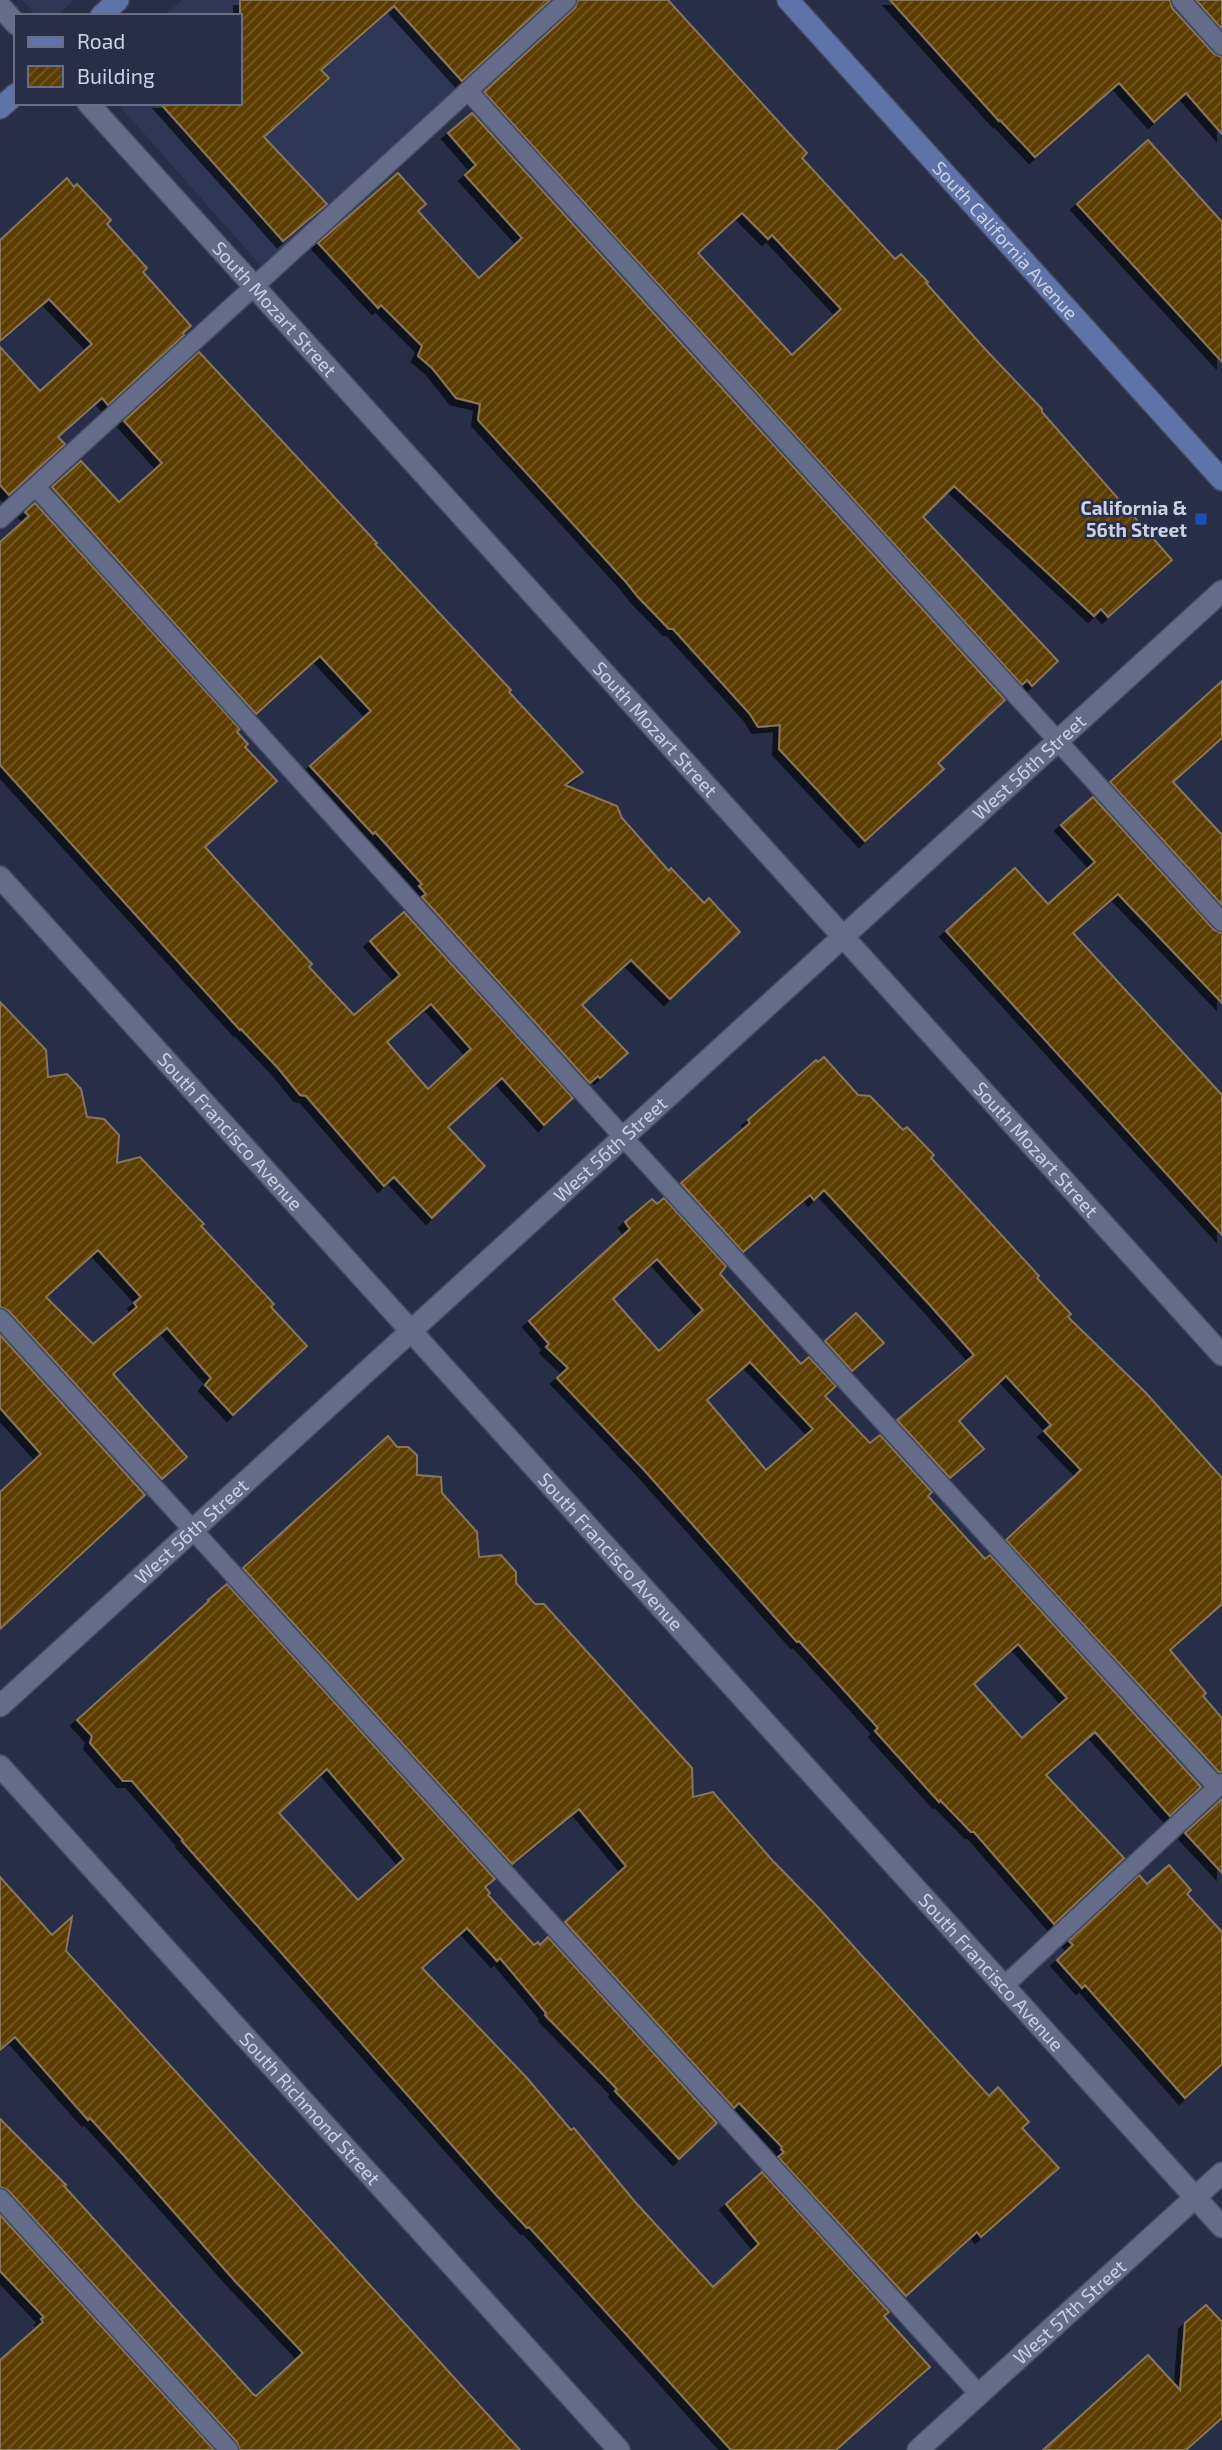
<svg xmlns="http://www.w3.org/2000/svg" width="1222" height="2450" font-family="'Exo 2',sans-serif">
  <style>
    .built { fill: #2f3757 }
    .building { fill: url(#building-hatch); stroke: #897559; stroke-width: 2; fill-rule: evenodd; filter: url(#shadow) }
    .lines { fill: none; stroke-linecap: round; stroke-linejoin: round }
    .lane-casing { stroke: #454a60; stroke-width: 21 }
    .street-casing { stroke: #454a60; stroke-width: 24 }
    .secondary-casing { stroke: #454a60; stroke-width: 24 }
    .lane { stroke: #646c89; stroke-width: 18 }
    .street { stroke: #646c89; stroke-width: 21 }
    .secondary { stroke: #5e74a8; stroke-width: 21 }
    .transit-dot { fill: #1a4fb4; stroke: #282e48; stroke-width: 2.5 }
    .labels { text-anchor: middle; stroke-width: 5; stroke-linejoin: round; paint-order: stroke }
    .street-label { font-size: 19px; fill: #ccd1e1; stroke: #282e48 }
    .poi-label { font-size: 19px; font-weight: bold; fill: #ccd1e1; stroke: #282e48; text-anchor: end }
  </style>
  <defs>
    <pattern id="building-hatch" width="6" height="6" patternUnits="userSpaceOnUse" patternTransform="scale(1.75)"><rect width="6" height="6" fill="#5c3d01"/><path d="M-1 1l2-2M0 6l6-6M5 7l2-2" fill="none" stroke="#725826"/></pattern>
    <filter id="shadow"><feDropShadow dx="-6" dy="6" stdDeviation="0" flood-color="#0009"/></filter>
  </defs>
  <rect width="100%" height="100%" fill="#282e48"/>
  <g class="built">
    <path d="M22,0H74L57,16H37Z"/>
    <path d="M182,0H566L268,274L117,103H240V16H164Z"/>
  </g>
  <g class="building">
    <path d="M240,0H550L462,81L394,6L321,70L329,78L264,137L327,204L283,241L160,103H240Z"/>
    <path d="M578,0H668L807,153L802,158L895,259L901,254L928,282L926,283L985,349L1042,409V412L1172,560L1108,617L1101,609L1094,616L954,486L923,517L1058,661L1032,686L1027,680L1022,685L484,92L575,8ZM742,213L768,239L772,235L841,309L792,355L698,253Z"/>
    <path d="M890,0H1170L1172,8L1214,54L1222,57V134L1186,93L1154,122L1119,83L1035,157L1000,120L999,121Z"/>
    <path d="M1196,0H1222V29Z"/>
    <path d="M472,113L1005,700L938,763L944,769L865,841L779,749L780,725L758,727L750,714L673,629H669L638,597L626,582L478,420L480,404L456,398L432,368L418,356L422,346L381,305L378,308L318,243L398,173L426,204L418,211L479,278L522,238L465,175L476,165L448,133Z"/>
    <path d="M1148,140L1222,222V362L1077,204Z"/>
    <path d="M67,178L74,187L77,184L111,220L107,224L147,268L143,272L191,326L183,333L184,335L108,405L102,398L58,437L65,444L9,495L0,485V347L40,391L92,344L49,299L0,341V240Z"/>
    <path d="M199,352L377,543L375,544L511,690L509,692L583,772L565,785L617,806L622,818L669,871L671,868L704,903L709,898L740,932L670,999L631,960L582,1005L628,1053L600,1078L598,1076L590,1083L422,897L426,894L419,886L422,884L375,832L373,834L310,766L371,711L320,656L256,714L52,487L81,461L119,502L162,463L124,421Z"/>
    <path d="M35,503L240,729L237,732L248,744L245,747L277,781L205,847L312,964L309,967L354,1015L400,975L370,941L404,912L573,1098L544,1125L502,1078L448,1127L485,1166L432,1218L394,1177L384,1186L306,1096L300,1095L278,1068L241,1029L240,1030L0,765V542L29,516L25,512ZM431,1004L471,1049L428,1089L387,1042Z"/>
    <path d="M1222,681V738L1173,782L1222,835V905L1110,782Z"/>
    <path d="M1093,797L1214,930L1222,933V1003L1118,894L1073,933L1222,1095V1235L946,931L1015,868L1048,904L1095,862L1061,825Z"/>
    <path d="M0,1002L46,1050L48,1077L67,1074L81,1089L87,1117L104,1119L119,1135L117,1163L140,1157L204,1224L201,1226L274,1304L271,1307L307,1346L233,1415L205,1385L211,1378L167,1328L113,1374L187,1457L162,1479L8,1310L0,1307ZM98,1250L141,1297L134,1303L137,1307L93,1344L46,1297Z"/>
    <path d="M824,1057L858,1095L870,1096L903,1130L907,1127L934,1155L931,1158L1039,1276L1037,1278L1071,1314L1068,1317L1146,1393L1222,1478V1604L1170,1650L1206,1693L1203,1696L1222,1718V1772H1219L1006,1540L1081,1470L1044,1431L1051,1425L1006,1376L959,1421L984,1449L950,1478L897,1420L974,1355L928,1303L824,1190L814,1200L810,1195L743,1252L681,1183L750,1123L748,1120L816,1060L818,1062Z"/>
    <path d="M664,1198L726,1266L720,1274L801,1364L809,1357L836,1386L825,1396L870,1443L880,1435L932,1492L928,1496L985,1559L990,1555L1201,1787L1170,1816L1095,1732L1046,1775L1124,1858L1054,1924L974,1832H971L940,1800L939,1802L875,1731L878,1728L834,1679L799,1641L797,1642L645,1471L557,1378L568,1368L546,1347L549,1344L529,1321L630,1229L625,1222L652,1199L657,1204ZM657,1259L703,1310L659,1351L613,1299ZM750,1362L813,1429L766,1470L707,1400ZM1018,1644L1067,1698L1022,1738L974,1684Z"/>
    <path d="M856,1313L884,1343L852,1371L825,1341Z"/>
    <path d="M0,1335L145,1495L0,1629V1492L41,1454L0,1408Z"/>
    <path d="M388,1436L397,1447H408L417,1455V1475L441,1477L442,1493L477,1532L479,1557L501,1555L516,1572V1583L535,1604H544L692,1768L693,1797L713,1792L772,1860L817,1906L989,2096L998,2087L1029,2122L1022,2128L1059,2168L981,2237L977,2232L906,2296L778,2157L784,2152L781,2149L782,2147L739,2103L734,2108L565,1922L626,1866L579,1809L512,1864L243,1568Z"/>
    <path d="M227,1584L495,1879L485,1887L490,1893L488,1895L534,1945L538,1942L540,1945L548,1937L717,2123L679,2159L615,2091L617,2089L545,2015L546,2013L500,1958L497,1961L467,1928L422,1968L527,2078L571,2130L574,2128L636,2203L713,2287L759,2244L726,2204L762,2172L889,2312L884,2316L930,2367L836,2450H731L529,2227L527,2228L498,2197L182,1841L183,1840L132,1781H123L90,1743L92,1736L77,1720L209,1601L208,1600ZM327,1769L404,1859L358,1900L279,1813Z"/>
    <path d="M1222,1799V1873L1185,1833Z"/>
    <path d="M1169,1865L1191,1890L1187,1894L1222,1932V2064L1185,2098L1085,1985L1082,1988L1057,1960L1073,1945L1069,1941L1139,1875L1147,1884Z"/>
    <path d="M0,1877L52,1935L72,1917L66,1951L520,2450H240L237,2442L8,2190L0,2187V2119L66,2185L64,2186L254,2395L256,2396L303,2353L235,2281L128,2160L90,2118L88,2120L15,2037L0,2050Z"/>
    <path d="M0,2215L214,2450H0V2360L43,2322L41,2319L44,2317L0,2271Z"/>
    <path d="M1206,2305L1222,2322V2418L1186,2450H1043L1148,2355L1180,2390L1185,2323Z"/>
  </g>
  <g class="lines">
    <defs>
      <g id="lane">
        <path d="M1181,0L1222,46"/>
        <path d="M468,91L1222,922"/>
        <path d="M36,487L624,1138L1217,1787"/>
        <path d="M0,519L567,0"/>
        <path d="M0,1318L979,2394"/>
        <path d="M1004,1986L1222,1783"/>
        <path d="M0,2198L229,2450"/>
      </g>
      <g id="street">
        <path d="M0,6L16,24"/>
        <path id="s1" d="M88,103L1222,1355"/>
        <path id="s2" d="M0,877L1222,2227"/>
        <path id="s3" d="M0,1706L1222,591"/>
        <path id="s4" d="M0,1766L619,2450"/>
        <path id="s5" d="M918,2450L1222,2173"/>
      </g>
      <g id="secondary">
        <path id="s6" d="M788,0L1222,480"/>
        <path d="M101,16L118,0"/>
        <path d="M0,108L16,94"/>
      </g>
    </defs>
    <use href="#lane" class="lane-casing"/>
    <use href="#street" class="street-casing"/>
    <use href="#secondary" class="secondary-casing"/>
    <use href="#lane" class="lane"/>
    <use href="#street" class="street"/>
    <use href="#secondary" class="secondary"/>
  </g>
  <rect class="transit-dot" x="1194" y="512" width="14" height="14" rx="3.5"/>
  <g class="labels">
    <g class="street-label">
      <text dy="7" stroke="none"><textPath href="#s6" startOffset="324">South California Avenue</textPath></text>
      <text dy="7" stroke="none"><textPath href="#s1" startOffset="278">South Mozart Street</textPath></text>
      <text dy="7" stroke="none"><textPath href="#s1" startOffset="845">South Mozart Street</textPath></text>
      <text dy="7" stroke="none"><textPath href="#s3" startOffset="1393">West 56th Street</textPath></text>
      <text dy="7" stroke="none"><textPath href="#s2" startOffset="343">South Francisco Avenue</textPath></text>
      <text dy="7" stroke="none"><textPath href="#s3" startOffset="826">West 56th Street</textPath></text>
      <text dy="7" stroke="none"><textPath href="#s1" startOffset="1412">South Mozart Street</textPath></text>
      <text dy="7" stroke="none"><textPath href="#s3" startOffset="259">West 56th Street</textPath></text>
      <text dy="7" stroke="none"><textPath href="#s2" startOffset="910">South Francisco Avenue</textPath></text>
      <text dy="7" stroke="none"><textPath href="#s2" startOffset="1477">South Francisco Avenue</textPath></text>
      <text dy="7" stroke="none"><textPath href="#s4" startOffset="462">South Richmond Street</textPath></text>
      <text dy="7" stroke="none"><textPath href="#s5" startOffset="205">West 57th Street</textPath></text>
    </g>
    <g class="poi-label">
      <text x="1187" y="515">California &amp;<tspan x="1187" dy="22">56th Street</tspan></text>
    </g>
  </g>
  <rect x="14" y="14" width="228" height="91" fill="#282e48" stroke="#6a6f85" stroke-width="2"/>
  <rect x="28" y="37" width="35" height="10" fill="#5e74a8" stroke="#6a6f85" stroke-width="2"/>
  <text x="77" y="49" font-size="21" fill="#ccd1e1">Road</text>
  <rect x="28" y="66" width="35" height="21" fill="url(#building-hatch)" stroke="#6a6f85" stroke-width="2"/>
  <text x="77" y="84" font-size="21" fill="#ccd1e1">Building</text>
</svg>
